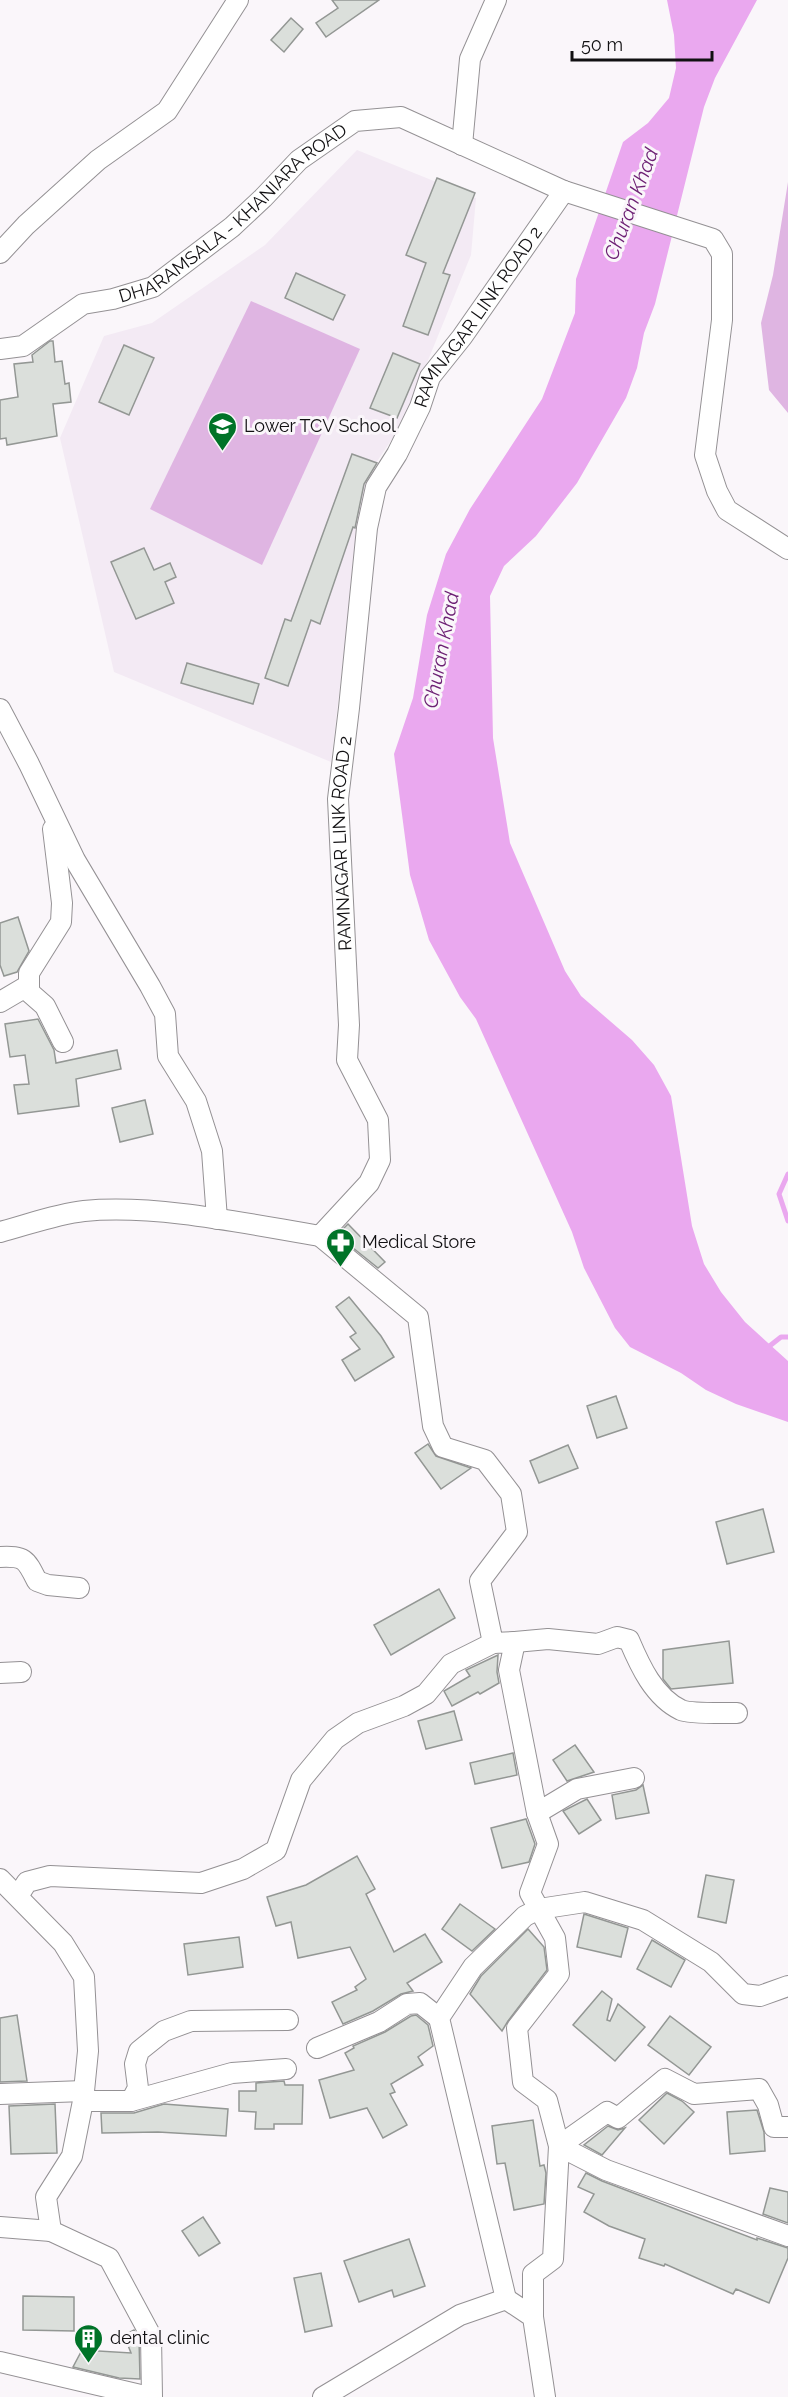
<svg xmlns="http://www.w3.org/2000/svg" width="788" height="2397" font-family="Raleway,sans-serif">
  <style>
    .built { fill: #f3eaf4 }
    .green { fill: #dfb5e2 }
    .water { fill: #eaa8ef }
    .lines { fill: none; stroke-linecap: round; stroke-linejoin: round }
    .stream { stroke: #eaa8ef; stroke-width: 5 }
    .building { fill: #dbdfdb; stroke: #939794; stroke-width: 1.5 }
    .minor-casing { stroke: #949194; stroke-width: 22 }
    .minor { stroke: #fff; stroke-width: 20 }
    .labels { text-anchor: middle; stroke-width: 6; stroke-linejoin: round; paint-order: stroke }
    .street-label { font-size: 18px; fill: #111012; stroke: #faf6fa }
    .poi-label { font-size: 18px; fill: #111012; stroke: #faf6fa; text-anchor: start }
    .water-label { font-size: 20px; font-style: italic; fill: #6d2074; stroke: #faf6fa }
  </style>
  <rect width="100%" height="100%" fill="#faf6fa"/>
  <path class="built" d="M357,150L476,198L471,255L402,424L376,463L363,495L331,762L114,672L60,438L104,336L152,323L265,245Z"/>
  <g class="green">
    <path d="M788,182V413L769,390L761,323L773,275Z"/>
    <path d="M251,301L360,349L262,565L150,509Z"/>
  </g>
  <path class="water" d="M667,0H757L715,78L704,107L655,304L644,333L637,368L626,398L577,483L536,536L504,566L490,596L493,738L510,843L565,971L581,996L632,1040L654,1065L671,1096L692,1226L704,1264L721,1292L745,1322L788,1361V1422L736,1404L706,1390L681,1373L630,1347L615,1328L584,1268L572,1232L476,1019L460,997L429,940L410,875L394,754L413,698L427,615L446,554L470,509L542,399L575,313L576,279L623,142L648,123L669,98L676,68L674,35Z"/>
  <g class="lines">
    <g class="stream">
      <path d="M788,1174L779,1194L788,1221"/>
      <path d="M767,1348L781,1337H788"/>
    </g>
  </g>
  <g class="building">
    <path d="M332,0H379L326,37L316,23L338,8Z"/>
    <path d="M291,18L303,29L284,52L271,40Z"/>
    <path d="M437,178L475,193L443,273L450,275L428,335L403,326L426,263L406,255Z"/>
    <path d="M296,273L345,295L333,320L285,298Z"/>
    <path d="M50,341H53L55,362L62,361L65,384L69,383L71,402L53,404L57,436L7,445L6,438L0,439V400L18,397L14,364L33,362L32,355Z"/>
    <path d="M124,345L154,358L129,415L99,402Z"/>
    <path d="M393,353L420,364L397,418L370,408Z"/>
    <path d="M352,454L377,463L364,484L355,528L353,527L320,624L311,620L288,686L265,678L285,619L291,621Z"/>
    <path d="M144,548L154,570L170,563L176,577L165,582L174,603L136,619L111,562Z"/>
    <path d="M187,663L259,684L253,704L181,683Z"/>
    <path d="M18,917L29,951L17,972L4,976L0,965V923Z"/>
    <path d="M38,1019L54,1050L56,1063L117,1050L121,1069L76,1079L79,1106L18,1114L14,1085L29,1084L25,1055L10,1057L5,1024Z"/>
    <path d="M145,1100L153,1134L120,1142L112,1108Z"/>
    <path d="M348,1224L385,1262L378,1268L337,1235Z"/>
    <path d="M349,1297L381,1336L394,1357L355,1381L342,1360L360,1349L350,1337L356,1333L336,1307Z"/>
    <path d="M616,1396L627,1428L597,1438L587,1406Z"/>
    <path d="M428,1444L436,1456L471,1468L441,1489L415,1453Z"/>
    <path d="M568,1445L578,1468L539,1483L530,1461Z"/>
    <path d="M763,1509L774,1552L727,1564L716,1522Z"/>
    <path d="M439,1589L455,1618L391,1655L374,1625Z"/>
    <path d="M729,1641L733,1683L671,1689L663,1679V1650Z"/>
    <path d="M498,1655L497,1672L499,1683L480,1694L478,1692L452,1706L444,1691L470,1676L466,1670Z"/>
    <path d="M454,1711L462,1740L426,1749L418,1721Z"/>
    <path d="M575,1745L594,1772L567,1781L553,1760Z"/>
    <path d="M513,1753L517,1775L475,1784L470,1763Z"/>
    <path d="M643,1785L649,1813L616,1819L612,1795L636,1790Z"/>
    <path d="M587,1799L601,1820L579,1834L563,1811Z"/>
    <path d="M526,1819L535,1844L529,1862L502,1868L491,1828Z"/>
    <path d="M357,1856L375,1889L366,1894L394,1952L425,1934L442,1962L407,1983L413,1991L401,1994L373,2011L343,2024L332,2002L357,1990L355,1987L366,1979L350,1947L298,1958L291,1922L276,1926L267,1897L306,1885Z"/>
    <path d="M706,1875L734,1880L726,1923L698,1917Z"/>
    <path d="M460,1904L495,1929L472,1951L442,1929Z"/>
    <path d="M584,1914L628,1928L621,1957L577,1947Z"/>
    <path d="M528,1929L544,1947L547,1970L508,2021L502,2031L470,1994L481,1976Z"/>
    <path d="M239,1937L243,1967L188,1975L184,1944Z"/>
    <path d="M652,1940L685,1960L671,1987L637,1969Z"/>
    <path d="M602,1991L612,1999L607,2020L610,2021L618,2004L645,2027L615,2061L573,2025Z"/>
    <path d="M17,2015L27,2081L0,2082V2018Z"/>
    <path d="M416,2015L428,2025L433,2046L418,2057L423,2065L391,2084L395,2092L390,2094L407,2125L383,2138L367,2108L330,2118L319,2080L354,2070L345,2053L354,2048L353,2046L385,2032L411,2016Z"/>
    <path d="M670,2016L711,2047L689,2075L648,2045Z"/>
    <path d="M284,2081L285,2085H303L302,2124H274V2129H255L256,2112L239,2111V2091H256V2083Z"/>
    <path d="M667,2093L682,2101L694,2112L664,2144L639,2120Z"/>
    <path d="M55,2104L57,2153L11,2154L9,2106Z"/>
    <path d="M164,2104L228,2109L226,2136L158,2132L102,2133L101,2113H134Z"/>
    <path d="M757,2110L764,2132L765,2151L730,2154L727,2112Z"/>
    <path d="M533,2120L540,2166L544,2165L546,2173L544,2204L514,2210L505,2163L497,2164L492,2126Z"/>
    <path d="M608,2126L618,2130L625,2128L602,2155L584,2145Z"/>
    <path d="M586,2173L602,2181L757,2240V2238L788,2248V2258L769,2303L736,2289L733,2294L665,2264L664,2266L639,2258L645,2239L609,2226L584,2212L594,2194L578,2187Z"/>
    <path d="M770,2188L788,2192V2223L763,2214Z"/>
    <path d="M203,2217L220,2243L199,2256L182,2231Z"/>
    <path d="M409,2239L425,2286L394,2297L392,2290L359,2302L344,2261Z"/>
    <path d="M321,2273L332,2326L305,2332L294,2278Z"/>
    <path d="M23,2296L74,2297V2331L23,2330Z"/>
    <path d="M134,2330L139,2339L140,2379L119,2378L73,2367L82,2350L131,2353L124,2335Z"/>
  </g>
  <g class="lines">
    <defs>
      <g id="minor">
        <path d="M462,145L470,59L496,0"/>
        <path d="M0,253L26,225L98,160L167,111L238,0"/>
        <path id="s1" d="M0,349L23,346L83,304L113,299L153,287L232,227L263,198L299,160L355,121L401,117L564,191L713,239L722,254V320L705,455L717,491L727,510L788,549"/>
        <path d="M0,709L29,764L75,860L150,986L165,1014L168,1056L196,1101L212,1151L217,1219"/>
        <path d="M53,829L62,903L61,922L29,973V992L45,1006L63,1042"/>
        <path d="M0,1002L29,985"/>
        <path id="s2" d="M0,1232C27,1225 56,1214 84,1211C157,1204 248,1224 320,1236L369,1183L380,1160L378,1120L347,1060L349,1025L338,799L349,708L367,528L376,487L397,454L420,407L430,377L462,337L564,191"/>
        <path d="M320,1236L418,1317L433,1426L443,1447L485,1460L511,1494L517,1532L480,1581L493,1643L515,1642L509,1670L537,1813L548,1844L530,1893L555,1938L559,1974L517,2028L523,2082L547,2100L559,2146L553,2259L533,2274V2317"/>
        <path d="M0,1557C25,1556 26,1559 37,1581L48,1585L79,1588"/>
        <path d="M515,1642L548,1639L598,1644L617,1637L629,1640C640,1666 654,1697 681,1710C690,1714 725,1713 737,1713"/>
        <path d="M0,1673L21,1672"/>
        <path d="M537,1813L577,1789L634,1778"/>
        <path d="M0,1879L63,1943L84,1977L88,2051L83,2101L72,2156L46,2197L51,2231L109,2258L151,2336L152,2397"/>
        <path d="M18,1896L27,1882L50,1876L201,1883L243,1869L276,1850L301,1780L335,1739L358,1723L404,1706L426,1694L451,1664L493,1643"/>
        <path d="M317,2048L379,2022L407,2004L420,2003L439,2018"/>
        <path d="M0,2094L84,2091"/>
        <path d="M83,2101H131L232,2073L286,2069"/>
        <path d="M131,2101L138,2088L135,2064L139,2051L164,2031L191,2021L288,2020"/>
        <path d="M788,2127H774L768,2105L759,2089L694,2094L665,2079L618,2118L607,2112L559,2146L606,2170L788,2236"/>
        <path d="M0,2227L51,2231"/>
        <path d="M506,2299L439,2018L473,1967L525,1916L539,1909L585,1902L643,1920L711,1962L743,1994L760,1996L788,1986"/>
        <path d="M0,2362L149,2397"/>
        <path d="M323,2397L460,2315L506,2299L533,2317L545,2397"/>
      </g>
    </defs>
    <use href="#minor" class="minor-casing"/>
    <use href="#minor" class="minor"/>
  </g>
  <defs>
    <symbol id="school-pin" viewBox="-11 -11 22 30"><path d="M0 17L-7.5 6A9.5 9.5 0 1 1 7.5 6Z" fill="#007328" stroke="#faf6fa"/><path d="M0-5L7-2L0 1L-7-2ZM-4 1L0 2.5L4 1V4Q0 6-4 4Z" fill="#fff"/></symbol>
    <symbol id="pharmacy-pin" viewBox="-11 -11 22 30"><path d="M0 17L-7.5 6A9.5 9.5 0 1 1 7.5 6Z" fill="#007328" stroke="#faf6fa"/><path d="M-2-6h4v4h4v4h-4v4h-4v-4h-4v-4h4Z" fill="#fff"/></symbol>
    <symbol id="building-pin" viewBox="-11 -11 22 30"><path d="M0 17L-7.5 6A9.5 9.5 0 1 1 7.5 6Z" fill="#007328" stroke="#faf6fa"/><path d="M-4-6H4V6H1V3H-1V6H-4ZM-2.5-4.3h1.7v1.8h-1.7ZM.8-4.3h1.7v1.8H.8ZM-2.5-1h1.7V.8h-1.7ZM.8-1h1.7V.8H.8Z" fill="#fff"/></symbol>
  </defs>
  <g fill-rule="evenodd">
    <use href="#school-pin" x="206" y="410" width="33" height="45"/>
    <use href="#pharmacy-pin" x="324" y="1226" width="33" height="45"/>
    <use href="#building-pin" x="72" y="2322" width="33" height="45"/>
  </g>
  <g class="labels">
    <g class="street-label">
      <text dy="6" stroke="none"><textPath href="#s1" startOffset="276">DHARAMSALA - KHANIARA ROAD</textPath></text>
      <text dy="6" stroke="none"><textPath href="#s2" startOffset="1305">RAMNAGAR LINK ROAD 2</textPath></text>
      <text dy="6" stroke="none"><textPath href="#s2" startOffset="747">RAMNAGAR LINK ROAD 2</textPath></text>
    </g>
    <g class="poi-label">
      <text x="244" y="432">Lower TCV School</text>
      <text x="362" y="1248">Medical Store</text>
      <text x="110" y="2344">dental clinic</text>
    </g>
    <g class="water-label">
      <text transform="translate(631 204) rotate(-69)" y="7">Churan Khad</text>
      <text transform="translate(441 650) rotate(-79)" y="7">Churan Khad</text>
    </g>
  </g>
  <path d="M572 51v9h140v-9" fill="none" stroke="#111012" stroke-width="3"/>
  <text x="581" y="51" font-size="18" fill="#111012" stroke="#faf6fa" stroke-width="4.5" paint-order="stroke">50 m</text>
</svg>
